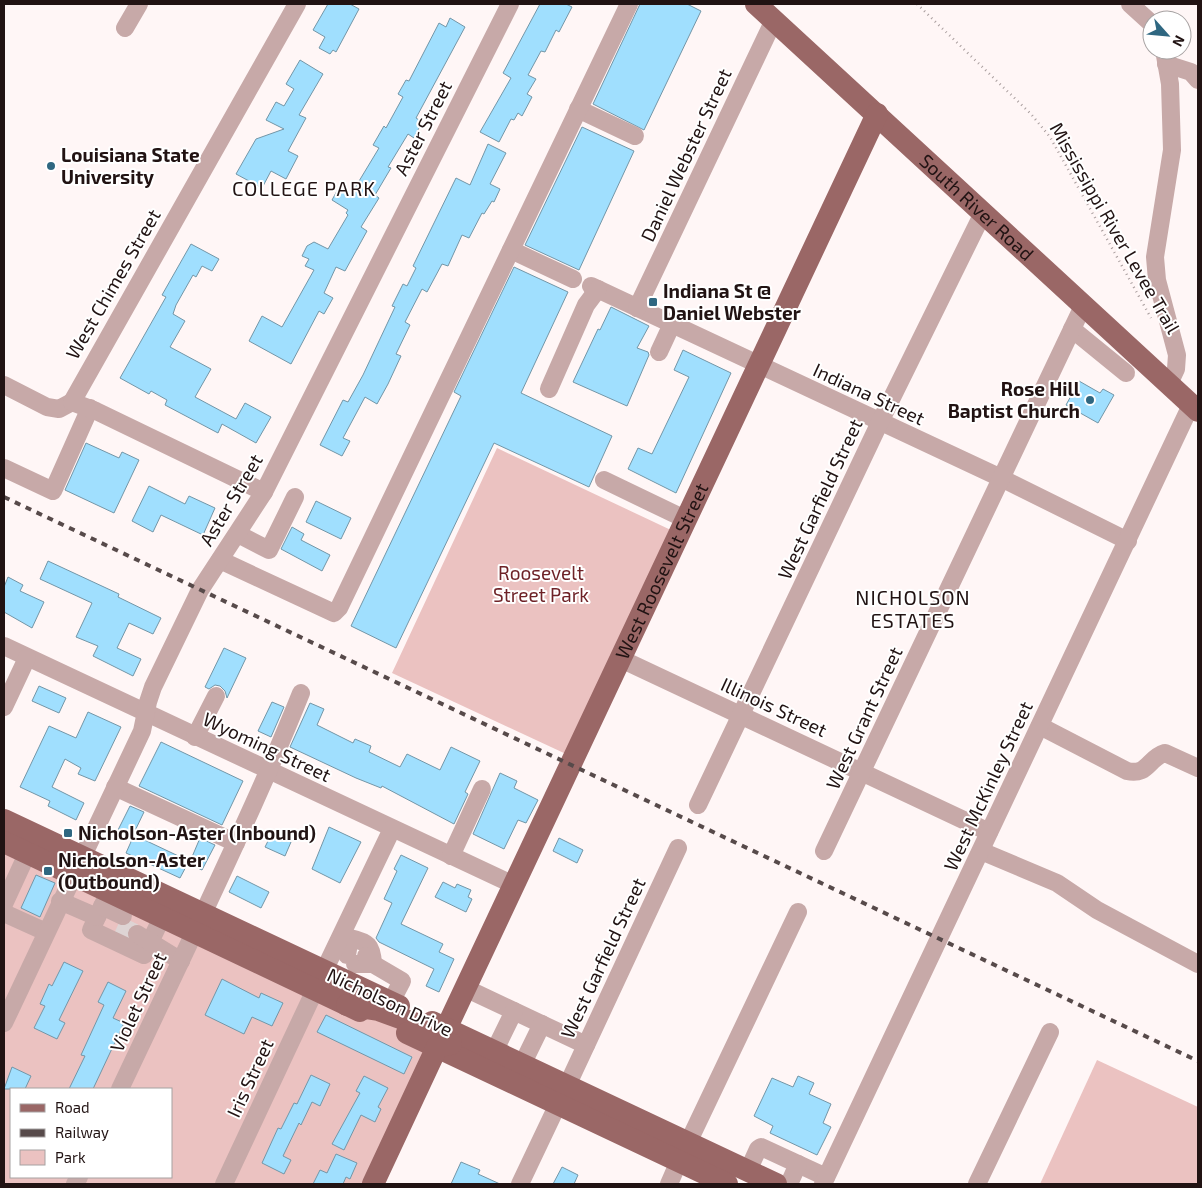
<svg xmlns="http://www.w3.org/2000/svg" width="1202" height="1188" font-family="'Exo 2',sans-serif">
  <style>
    .green { fill: #ebc2c1; fill-rule: evenodd }
    .building { fill: #a0dffe; stroke: #7396a7 }
    .lines { fill: none; stroke-linecap: round; stroke-linejoin: round }
    .minor-tunnel { stroke: #ded4d4; stroke-width: 18; stroke-dasharray: 18 9; stroke-linecap: butt }
    .path { stroke: #a99e9e; stroke-width: 2.5; stroke-dasharray: 1 4; stroke-linecap: butt }
    .minor { stroke: #c7a9a8; stroke-width: 18 }
    .major { stroke: #9a6766; stroke-width: 22 }
    .rail { stroke: #574a4a; stroke-width: 4; stroke-dasharray: 6 6; stroke-linecap: butt }
    .poi-dot { fill: #2f6781; stroke: #fff; stroke-width: 2 }
    .labels { text-anchor: middle; stroke-width: 4; stroke-linejoin: round; paint-order: stroke }
    .street-label { font-size: 19px; fill: #211313; stroke: #fff }
    .poi-label { font-size: 19px; font-weight: bold; fill: #211313; stroke: #fff; text-anchor: start }
    .park-label { font-size: 19px; fill: #6e2227; stroke: #fff }
    .neighbourhood-label { font-size: 20px; letter-spacing: 1px; fill: #211313; stroke: #fff }
  </style>
  <rect width="100%" height="100%" fill="#fff6f6"/>
  <g class="green">
    <path d="M497,448L673,531L566,754L392,673Z"/>
    <path d="M4,842L437,1047L372,1184H4ZM11,1089H171V1177H11Z"/>
    <path d="M1097,1060L1198,1107V1184H1040Z"/>
  </g>
  <g class="building">
    <path d="M328,4H350L359,9L336,52L333,50L330,54L319,48L325,37L313,30Z"/>
    <path d="M540,4H566L572,7L559,32L556,30L545,52L541,51L528,75L536,79L527,94L532,97L522,116L518,113L514,120L511,119L499,142L480,132L511,78L503,73Z"/>
    <path d="M640,4H687L701,11L644,130L593,104Z"/>
    <path d="M450,18L465,27L416,118L422,122L414,138L408,134L388,167L391,168L375,195L379,198L361,227L367,231L345,271L336,267L324,293L333,298L324,314L319,311L291,364L249,341L262,316L282,327L314,270L305,266L309,259L302,256L307,246L314,242L328,249L348,215L346,213L348,210L332,200L338,189L350,196L379,148L373,145L384,126L386,128L403,97L398,94L406,80L409,81L439,23L446,27Z"/>
    <path d="M300,60L323,74L299,115L306,118L288,151L298,156L286,179L271,171L262,188L236,174L256,139L284,129L266,120L276,102L284,106L294,89L286,84Z"/>
    <path d="M582,127L634,151L579,270L525,245Z"/>
    <path d="M488,144L506,153L490,184L500,189L494,202L492,201L484,214L482,213L469,238L462,235L448,266L442,264L427,292L422,289L405,322L410,325L396,354L401,356L388,384L377,404L365,397L343,438L350,441L342,456L320,445L343,400L348,402L363,375L395,307L392,306L403,284L407,286L416,268L413,266L456,178L470,185Z"/>
    <path d="M191,244L219,259L212,271L202,266L196,277L193,275L176,305L173,314L185,321L170,347L211,369L195,397L236,419L245,403L271,417L256,443L222,424L218,433L165,405L167,400L151,391L149,394L120,378L166,297L162,295Z"/>
    <path d="M514,267L568,292L521,393L612,436L589,487L494,443L396,648L351,626L461,396L454,392Z"/>
    <path d="M611,307L649,326L637,348L648,352L649,355L627,406L573,382L598,329L600,330Z"/>
    <path d="M683,350L731,373L676,493L628,469L638,448L652,454L689,377L674,370Z"/>
    <path d="M1079,381L1100,393L1103,389L1114,395L1098,423L1066,405Z"/>
    <path d="M86,443L119,458L122,452L139,460L114,513L65,490Z"/>
    <path d="M149,486L185,504L189,496L215,508L203,535L161,515L153,532L132,521Z"/>
    <path d="M316,501L351,518L341,539L306,522Z"/>
    <path d="M292,527L304,534L301,540L330,555L322,571L281,549Z"/>
    <path d="M48,561L119,594L118,597L161,618L153,634L129,623L117,648L141,659L133,676L93,656L98,646L76,637L92,603L40,579Z"/>
    <path d="M8,577L23,585L20,591L44,602L32,628L4,612V587Z"/>
    <path d="M224,648L246,658L227,698L225,691L220,686L215,685L209,689L205,687Z"/>
    <path d="M39,686L66,698L59,713L32,701Z"/>
    <path d="M272,702L284,707L271,737L258,731Z"/>
    <path d="M310,703L324,709L317,725L353,743L355,739L371,746L369,752L400,767L407,754L440,770L451,747L480,761L465,792L468,794L454,824L382,786L381,788L356,778L290,747Z"/>
    <path d="M88,712L121,727L95,781L78,774L81,768L65,759L52,787L84,803L76,820L48,806L50,801L20,787L49,726L76,738Z"/>
    <path d="M161,742L243,781L222,825L139,786Z"/>
    <path d="M500,773L517,781L514,788L538,800L526,823L518,820L504,849L473,834Z"/>
    <path d="M130,806L144,812L132,837L118,830Z"/>
    <path d="M329,827L361,842L340,883L312,869Z"/>
    <path d="M272,833L291,842L285,856L265,847Z"/>
    <path d="M134,835L189,861L180,878L126,853Z"/>
    <path d="M200,838L215,845L202,870L189,864Z"/>
    <path d="M559,838L583,850L577,863L553,851Z"/>
    <path d="M401,855L428,868L401,924L443,944L439,952L454,959L439,992L426,986L434,969L379,942L376,938L392,903L384,899L397,871L394,869Z"/>
    <path d="M36,875L55,883L40,917L21,908Z"/>
    <path d="M237,876L269,892L261,908L229,892Z"/>
    <path d="M443,882L455,888L457,884L471,890L468,897L472,899L466,912L435,897Z"/>
    <path d="M64,962L83,971L59,1020L65,1023L57,1039L34,1028L45,1006L40,1004L49,984L52,986Z"/>
    <path d="M222,979L259,998L261,993L283,1003L272,1026L252,1017L244,1034L205,1015Z"/>
    <path d="M108,982L126,991L113,1018L124,1023L93,1089H69L85,1056L81,1055L104,1005L98,1002Z"/>
    <path d="M326,1015L412,1057L404,1074L317,1032Z"/>
    <path d="M12,1067L31,1076L25,1089H4Z"/>
    <path d="M311,1075L330,1084L320,1106L312,1102L301,1125L299,1123L283,1156L291,1160L284,1174L262,1163L278,1128L281,1129L294,1103L297,1104Z"/>
    <path d="M364,1076L388,1088L378,1107L381,1109L375,1122L361,1115L344,1150L332,1144L360,1093L356,1091Z"/>
    <path d="M798,1076L814,1083L809,1094L831,1104L823,1123L831,1127L817,1155L770,1133L773,1126L754,1116L772,1078L793,1087Z"/>
    <path d="M336,1154L357,1163L350,1179L346,1177L343,1184H313L320,1170L327,1173Z"/>
    <path d="M461,1162L480,1170L478,1174L500,1184H451Z"/>
    <path d="M562,1167L578,1175L574,1184H553Z"/>
  </g>
  <g class="lines">
    <path class="minor-tunnel" d="M118,925L137,934"/>
    <path class="path" d="M917,4L1031,114L1050,137L1151,318"/>
    <g class="minor">
      <path d="M1130,4L1152,24"/>
      <path d="M125,28L139,4"/>
      <path d="M1164,50L1170,84L1172,150L1155,257L1157,280L1177,355L1176,369L1169,384"/>
      <path d="M1166,64L1191,72L1198,80"/>
      <path d="M578,109L635,136"/>
      <path d="M511,250L573,279"/>
      <path d="M591,286L1001,478L1128,541"/>
      <path d="M637,308L774,20"/>
      <path d="M1072,329L1126,373"/>
      <path d="M659,352L672,324"/>
      <path d="M4,385L47,407L59,409L72,402"/>
      <path d="M549,389L586,305L598,289"/>
      <path d="M4,468L53,491L90,408"/>
      <path d="M604,480L687,520"/>
      <path d="M264,492L96,411L72,402L297,4"/>
      <path d="M238,534L269,550L295,497"/>
      <path d="M220,560L334,613L339,608L629,4"/>
      <path d="M4,646L514,885"/>
      <path d="M621,659L989,832"/>
      <path d="M4,707L27,658"/>
      <path d="M1040,726L1127,771C1148,776 1148,758 1165,753L1198,768"/>
      <path d="M195,737L216,696"/>
      <path d="M115,787L236,843"/>
      <path d="M698,805L880,422L983,213"/>
      <path d="M824,851L1083,306"/>
      <path d="M981,851L1057,883L1097,910L1198,964"/>
      <path d="M451,856L482,789"/>
      <path d="M109,892L91,930L144,955L162,917"/>
      <path d="M60,901L97,917"/>
      <path d="M4,904L27,854"/>
      <path d="M102,906L123,916"/>
      <path d="M4,913L46,932"/>
      <path d="M203,914C237,841 271,768 301,693"/>
      <path d="M137,934L181,961"/>
      <path d="M347,955L350,938C368,942 372,945 373,964H355"/>
      <path d="M366,956L373,964L402,981L391,1002"/>
      <path d="M324,971L392,829"/>
      <path d="M465,988L586,1045"/>
      <path d="M4,1023L142,731L148,702L153,687L200,590L264,492L510,4"/>
      <path d="M494,1052L514,1011"/>
      <path d="M522,1065L542,1024"/>
      <path d="M567,1086L678,848"/>
      <path d="M120,1089L194,933"/>
      <path d="M688,1143L798,912"/>
      <path d="M748,1171L758,1149L761,1147L826,1177"/>
      <path d="M75,1184L79,1177"/>
      <path d="M224,1184L315,990"/>
      <path d="M520,1184L558,1104"/>
      <path d="M669,1184L679,1161"/>
      <path d="M789,1184L798,1164"/>
      <path d="M823,1184L1191,405"/>
      <path d="M977,1184L1050,1032"/>
    </g>
    <g class="major">
      <path id="s1" d="M756,4L1198,411"/>
      <path d="M4,820L399,1006"/>
      <path d="M4,842L360,1011"/>
      <path id="s2" d="M347,1005L378,1010L433,1030L446,1029L877,114"/>
      <path d="M432,1022L776,1184"/>
      <path d="M407,1033L727,1184"/>
      <path d="M373,1184L437,1047L451,1044"/>
    </g>
    <path class="rail" d="M4,497L1198,1061"/>
  </g>
  <g class="poi-dot">
    <circle cx="51" cy="166" r="5"/>
    <rect x="648" y="297" width="10" height="10" rx="2.5"/>
    <circle cx="1090" cy="400" r="5"/>
    <rect x="63" y="828" width="10" height="10" rx="2.5"/>
    <rect x="43" y="866" width="10" height="10" rx="2.5"/>
  </g>
  <g class="labels">
    <g class="street-label">
      <text transform="translate(423 128) rotate(-63)" y="7">Aster Street</text>
      <text transform="translate(686 155) rotate(-65)" y="7">Daniel Webster Street</text>
      <text dy="7" stroke="none"><textPath href="#s1" startOffset="300">South River Road</textPath></text>
      <text transform="translate(1115 228) rotate(60)" y="7">Mississippi River Levee Trail</text>
      <text transform="translate(113 284) rotate(-60)" y="7">West Chimes Street</text>
      <text transform="translate(869 394) rotate(25)" y="7">Indiana Street</text>
      <text transform="translate(820 499) rotate(-65)" y="7">West Garfield Street</text>
      <text transform="translate(231 500) rotate(-59)" y="7">Aster Street</text>
      <text dy="7" stroke="none"><textPath href="#s2" startOffset="609">West Roosevelt Street</textPath></text>
      <text transform="translate(774 707) rotate(25)" y="7">Illinois Street</text>
      <text transform="translate(864 718) rotate(-65)" y="7">West Grant Street</text>
      <text transform="translate(267 747) rotate(25)" y="7">Wyoming Street</text>
      <text transform="translate(988 786) rotate(-65)" y="7">West McKinley Street</text>
      <text transform="translate(603 958) rotate(-65)" y="7">West Garfield Street</text>
      <text transform="translate(138 1002) rotate(-65)" y="7">Violet Street</text>
      <text transform="translate(390 1002) rotate(25)" y="7">Nicholson Drive</text>
      <text transform="translate(250 1078) rotate(-65)" y="7">Iris Street</text>
    </g>
    <g class="poi-label">
      <text x="61" y="162">Louisiana State<tspan x="61" dy="22">University</tspan></text>
      <text x="663" y="298">Indiana St @<tspan x="663" dy="22">Daniel Webster</tspan></text>
      <text x="1080" y="396" text-anchor="end">Rose Hill<tspan x="1080" dy="22">Baptist Church</tspan></text>
      <text x="78" y="840">Nicholson-Aster (Inbound)</text>
      <text x="58" y="867">Nicholson-Aster<tspan x="58" dy="22">(Outbound)</tspan></text>
    </g>
    <g class="park-label">
      <text x="541" y="580">Roosevelt<tspan x="541" dy="22">Street Park</tspan></text>
    </g>
    <g class="neighbourhood-label">
      <text x="304" y="196">COLLEGE PARK</text>
      <text x="913" y="605">NICHOLSON<tspan x="913" dy="23">ESTATES</tspan></text>
    </g>
  </g>
  <rect width="1202" height="1188" fill="none" stroke="#211313" stroke-width="10"/>
  <rect x="10" y="1088" width="162" height="90" fill="#ffffff" stroke="#a6a1a1"/>
  <rect x="20" y="1104" width="25" height="8" fill="#9a6766" stroke="#a6a1a1"/>
  <text x="55" y="1113" font-size="15" fill="#211313">Road</text>
  <rect x="20" y="1129" width="25" height="8" fill="#574a4a" stroke="#a6a1a1"/>
  <text x="55" y="1138" font-size="15" fill="#211313">Railway</text>
  <rect x="20" y="1150" width="25" height="15" fill="#ebc2c1" stroke="#a6a1a1"/>
  <text x="55" y="1163" font-size="15" fill="#211313">Park</text>
  <g transform="translate(1167 35) rotate(117)"><circle r="24" fill="#ffffff" stroke="#a6a1a1"/>
  <path d="M0-4L9 19L0 12L-9 19Z" fill="#2f6781"/>
  <text y="-8" font-size="14" font-weight="bold" text-anchor="middle" fill="#211313">N</text>
  </g>
</svg>
